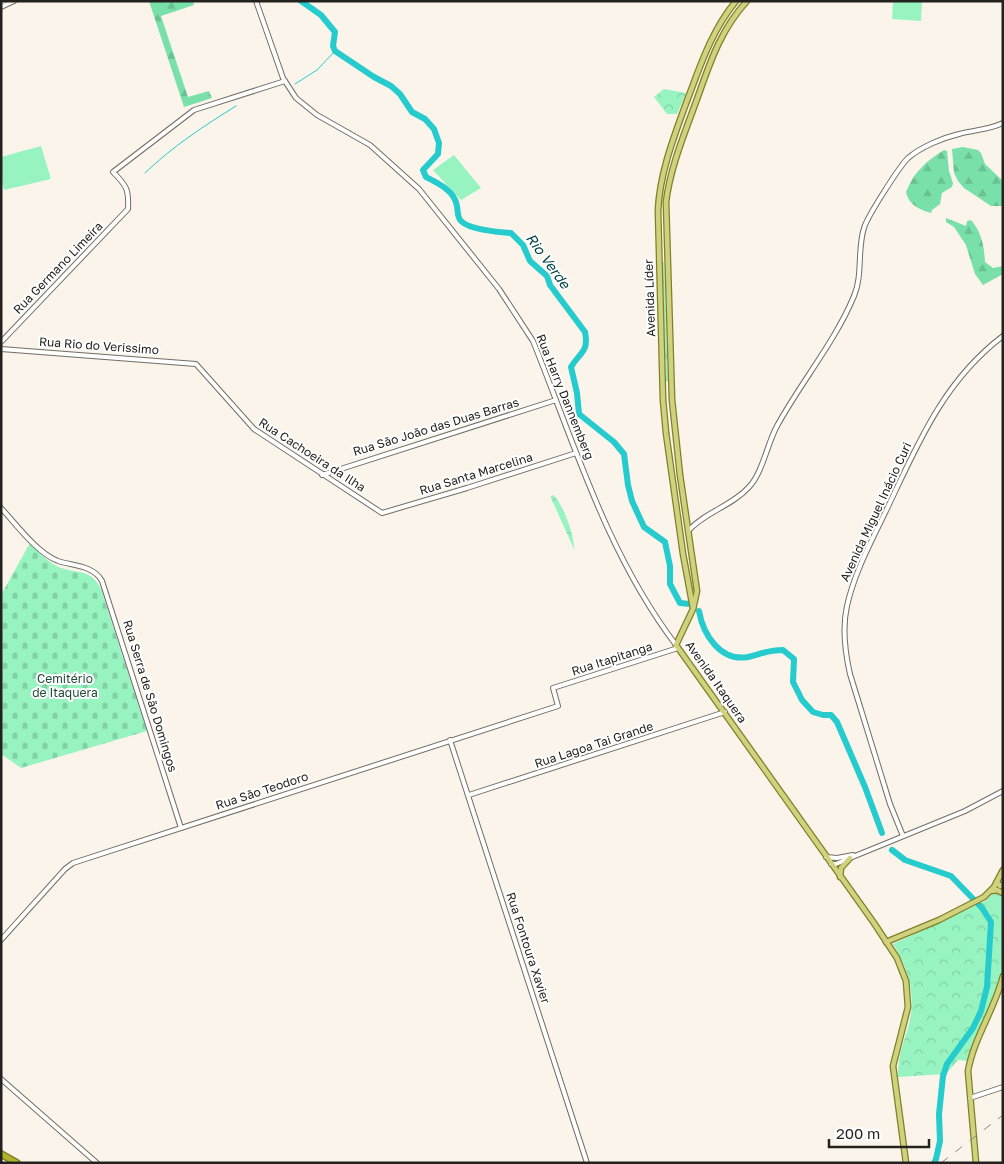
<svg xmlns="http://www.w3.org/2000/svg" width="1004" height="1164" font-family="'Golos Text',sans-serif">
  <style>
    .grass { fill: url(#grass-tufts) }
    .forest { fill: url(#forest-firs) }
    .cemetery { fill: url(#cemetery-stones) }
    .park { fill: url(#park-crowns) }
    .garden { fill: #97f4c1 }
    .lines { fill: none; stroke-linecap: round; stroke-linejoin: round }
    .stream { stroke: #26cbcd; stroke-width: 1 }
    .river { stroke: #26cbcd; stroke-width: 6 }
    .secondary-casing { stroke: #726d65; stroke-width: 6 }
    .primary-casing { stroke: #7f8126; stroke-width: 7 }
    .highway-casing { stroke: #7f8126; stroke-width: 8 }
    .secondary { stroke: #fff; stroke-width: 4 }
    .primary { stroke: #d0d280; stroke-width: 4.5 }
    .highway { stroke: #b0b42b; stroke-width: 5 }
    .rail { stroke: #918c86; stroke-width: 1; stroke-dasharray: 9 9; stroke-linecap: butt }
    .labels { text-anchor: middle; stroke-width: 4; stroke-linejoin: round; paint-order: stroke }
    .street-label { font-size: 12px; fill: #24221e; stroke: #fff }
    .park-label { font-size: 12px; fill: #1e4933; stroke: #fff }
    .water-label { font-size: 14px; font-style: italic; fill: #004647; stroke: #fff }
  </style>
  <defs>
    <pattern id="grass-tufts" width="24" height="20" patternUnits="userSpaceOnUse" patternTransform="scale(1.25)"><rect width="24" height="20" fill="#97f4c1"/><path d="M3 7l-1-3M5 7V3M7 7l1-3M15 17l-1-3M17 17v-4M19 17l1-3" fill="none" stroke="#82d1a5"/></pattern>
    <pattern id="forest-firs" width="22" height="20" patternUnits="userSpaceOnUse" patternTransform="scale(1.25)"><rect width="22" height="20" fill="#7ae0a9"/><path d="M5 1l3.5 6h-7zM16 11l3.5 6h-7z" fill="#69c091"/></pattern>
    <pattern id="cemetery-stones" width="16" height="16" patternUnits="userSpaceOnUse" patternTransform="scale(1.25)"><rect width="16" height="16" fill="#97f4c1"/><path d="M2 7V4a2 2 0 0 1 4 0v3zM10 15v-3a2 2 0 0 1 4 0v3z" fill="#82d1a5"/></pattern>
    <pattern id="park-crowns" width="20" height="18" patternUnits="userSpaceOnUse" patternTransform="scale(1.25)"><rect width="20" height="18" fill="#97f4c1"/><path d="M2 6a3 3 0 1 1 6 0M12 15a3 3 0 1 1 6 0" fill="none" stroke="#82d1a5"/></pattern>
  </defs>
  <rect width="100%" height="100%" fill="#faf4eb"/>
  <path class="grass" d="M662,262H664L668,381H666Z"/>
  <g class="forest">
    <path d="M149,1H193L194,5L161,16L188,97L209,91L212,98L184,107Z"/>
    <path d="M963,147L978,150L981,153L985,164L1003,181V206H991L964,188L958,181L954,173L952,149Z"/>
    <path d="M944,150L947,151L949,171L953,183L952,187L942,193L940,204L932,210L931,213C920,210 908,204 906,192C914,172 926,161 944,150Z"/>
    <path d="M946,218L966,226L967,221L971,220C982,233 984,246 985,262L993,268L1003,266V274L983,285L975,274L966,245L954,227L946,222Z"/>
  </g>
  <path class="cemetery" d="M30,543C39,553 49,563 61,568C80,574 91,569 101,589L147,731L21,768L1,754V595Z"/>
  <g class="park">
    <path d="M664,89L686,93L677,114H667L654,97Z"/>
    <path d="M553,495C562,501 575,537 574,549L551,498V496Z"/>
    <path d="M995,892L1003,895V978L971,1061L958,1060L946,1074L898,1077C898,1056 902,1047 908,1028C917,998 909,969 893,944L985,901Z"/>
  </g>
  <g class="garden">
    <path d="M893,1H922L921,21L892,19Z"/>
    <path d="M41,146L51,179L4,190L1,178V157Z"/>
    <path d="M454,155L481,188L461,200L433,170Z"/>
  </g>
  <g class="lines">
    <g class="stream">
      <path d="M295,84L317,70L335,51"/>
      <path d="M145,173C173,146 204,126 236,106"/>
      <path d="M912,1162L914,1163"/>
      <path d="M933,1163H934"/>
    </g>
    <g class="river">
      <path d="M301,1L321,15L335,32L333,46L335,51L374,77L391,86L400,94L412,112L425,119L434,129L439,143L438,154L423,170L426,177C438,183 455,191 457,206C458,211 457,217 461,221C470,230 498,232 511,233L523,245L530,261L547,276L550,285L585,332C589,352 580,352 571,367L577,393L579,414L614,442L624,454L628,485L632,501L644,527L665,542L670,566V584L680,603L690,604"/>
      <path d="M699,611C703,634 720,662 748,657C761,654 768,650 783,650L794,659L793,682L802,700L813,712L823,715H831L837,722L865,787L882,833"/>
      <path d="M892,850L905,860L951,876L982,908L991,922L987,987L981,1011L973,1028L947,1064L943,1076L939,1114L940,1141L936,1159L934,1163"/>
    </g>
    <defs>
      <g id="secondary">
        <path d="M256,1L283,78L296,98L317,115L370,145L419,189L499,289L533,341C575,445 607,554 676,645"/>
        <path d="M1,2L4,1"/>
        <path d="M1,7L14,1"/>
        <path d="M1,342L128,209C129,190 127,186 113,172L194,110L285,81"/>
        <path d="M1,349L196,364L254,429L382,513L467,488L576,453"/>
        <path d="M322,475L556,400"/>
        <path d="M1,508C16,524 37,553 58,561C73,566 93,565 102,581L181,828"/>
        <path d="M688,531C705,512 732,506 749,487C763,472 767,444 777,426C801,382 835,342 854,296C863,275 857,250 864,228C867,217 899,167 908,158C921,147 942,138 959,134C973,130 989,130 1003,123"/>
        <path d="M450,740L587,1163"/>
        <path d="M469,795L725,712"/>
        <path d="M903,836L890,804L850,674C845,652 842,628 847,606C854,574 870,544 884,515C916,448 942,382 1003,336"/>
        <path d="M826,857L837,858L853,855"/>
        <path d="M831,864H836L850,858L965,811L1003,791"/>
        <path d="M1,940L65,869L73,863L558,706L553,688L678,648"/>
        <path d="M1,1079L97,1163"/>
        <path d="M970,1098L1003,1087"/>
      </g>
      <g id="primary">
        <path d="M747,1C717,34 708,70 693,110C682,140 670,170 666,202L672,400L680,475L697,591L693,609L676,645L874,923L897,958L906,981L908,1007L893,1066L906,1163"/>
        <path d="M693,608L683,554L666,433L663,400L658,210C660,171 675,134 688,98C701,64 712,30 736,1"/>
        <path d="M840,877L841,868L850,858"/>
        <path d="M997,882L1000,886L1003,885"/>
        <path d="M991,891L997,890L1003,893"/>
        <path d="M886,942L939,920L984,897L994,887L1003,870"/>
        <path d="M976,1163L968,1071C974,1037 995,1009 1003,976"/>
      </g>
      <path id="highway" d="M1,1154L17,1163"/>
    </defs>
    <use href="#secondary" class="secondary-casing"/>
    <use href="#primary" class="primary-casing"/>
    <use href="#highway" class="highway-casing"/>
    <use href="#secondary" class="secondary"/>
    <use href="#primary" class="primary"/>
    <use href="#highway" class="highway"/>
    <path class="rail" d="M941,1163L1003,1115"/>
  </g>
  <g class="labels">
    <g class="street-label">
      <text transform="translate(58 268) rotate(-46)" y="4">Rua Germano Limeira</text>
      <text transform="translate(650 298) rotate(-92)" y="4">Avenida Líder</text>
      <text transform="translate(99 346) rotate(4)" y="4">Rua Rio do Verissimo</text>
      <text transform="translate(565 397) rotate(68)" y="4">Rua Harry Dannemberg</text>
      <text transform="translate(436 427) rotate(-17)" y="4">Rua São João das Duas Barras</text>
      <text transform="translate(312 455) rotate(33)" y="4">Rua Cachoeira da Ilha</text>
      <text transform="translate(476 474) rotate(-17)" y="4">Rua Santa Marcelina</text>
      <text transform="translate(876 512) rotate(-65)" y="4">Avenida Miguel Inácio Curi</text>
      <text transform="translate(612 659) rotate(-18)" y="4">Rua Itapitanga</text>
      <text transform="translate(716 682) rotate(55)" y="4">Avenida Itaquera</text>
      <text transform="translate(150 696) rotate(73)" y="4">Rua Serra de São Domingos</text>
      <text transform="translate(594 745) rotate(-18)" y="4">Rua Lagoa Tai Grande</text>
      <text transform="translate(262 791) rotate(-18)" y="4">Rua São Teodoro</text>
      <text transform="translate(528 948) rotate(72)" y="4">Rua Fontoura Xavier</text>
    </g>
    <g class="park-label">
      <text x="65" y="683">Cemitério<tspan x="65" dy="14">de Itaquera</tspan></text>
    </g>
    <g class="water-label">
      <text transform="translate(548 261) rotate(54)" y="5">Rio Verde</text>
    </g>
  </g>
  <rect width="1004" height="1164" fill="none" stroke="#24221e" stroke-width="5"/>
  <path d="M829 1139v8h100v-8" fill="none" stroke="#24221e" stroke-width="2.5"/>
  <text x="836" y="1139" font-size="15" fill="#24221e" stroke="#ffffff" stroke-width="4" paint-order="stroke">200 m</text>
</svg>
